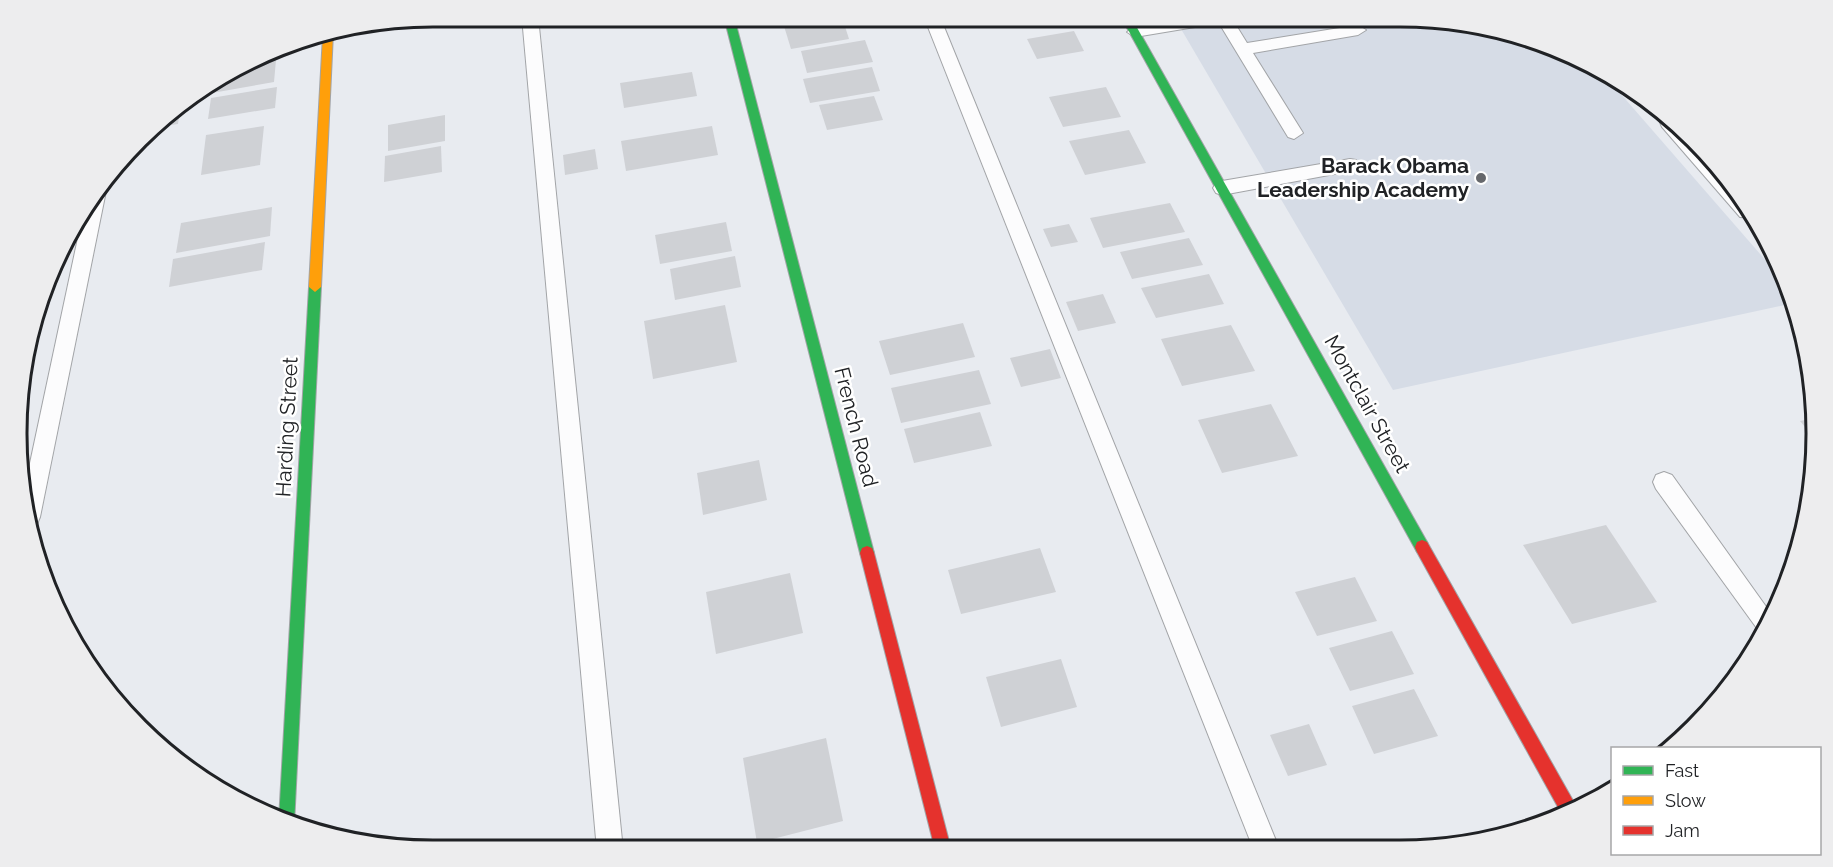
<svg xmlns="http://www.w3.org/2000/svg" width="1833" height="867" font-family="Raleway,sans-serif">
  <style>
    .built { fill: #d6dce6 }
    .building { fill: #cfd1d5 }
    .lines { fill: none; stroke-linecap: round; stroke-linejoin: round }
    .lane-casing { stroke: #a2a4a7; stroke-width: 2 }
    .street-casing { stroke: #a2a4a7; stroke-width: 2 }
    .fast-casing { stroke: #a2a4a7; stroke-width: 2 }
    .slow-casing { stroke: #a2a4a7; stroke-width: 2 }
    .jam-casing { stroke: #a2a4a7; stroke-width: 2 }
    .lane { fill: #fcfcfd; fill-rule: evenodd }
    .street { fill: #fcfcfd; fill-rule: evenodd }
    .fast { fill: #30b455; fill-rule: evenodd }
    .slow { fill: #ff9f0a; fill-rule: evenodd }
    .jam { fill: #e5322d; fill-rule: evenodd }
    .poi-dot { fill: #66686c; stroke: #fff; stroke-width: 2 }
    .labels { text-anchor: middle; stroke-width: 5; stroke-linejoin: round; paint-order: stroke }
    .poi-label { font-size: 21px; font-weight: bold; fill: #202225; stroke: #fff; text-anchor: end }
    .street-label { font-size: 21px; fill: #202225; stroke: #fff }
    .rim { fill: none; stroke: #202225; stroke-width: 3 }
  </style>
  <rect width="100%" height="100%" fill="#e8ebf0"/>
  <path class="built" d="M1174,17H1400L1481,25L1559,48L1600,70L1788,286L1794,303L1393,390Z"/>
  <g class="building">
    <path d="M602,17H670V18L604,28Z"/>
    <path d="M842,17L849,39L791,49L784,26Z"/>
    <path d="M1074,31L1084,51L1037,59L1027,39Z"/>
    <path d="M865,40L873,62L807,73L801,51Z"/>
    <path d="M276,60L274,82L212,93L213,85L254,63Z"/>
    <path d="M872,67L880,91L810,103L803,79Z"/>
    <path d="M692,72L697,96L624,108L620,83Z"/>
    <path d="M277,87L275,108L208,119L211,98Z"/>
    <path d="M1106,87L1121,117L1063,127L1049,97Z"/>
    <path d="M874,96L883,120L827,130L819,105Z"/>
    <path d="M181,102L178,124L157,127L179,103Z"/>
    <path d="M445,115V141L388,151V125Z"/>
    <path d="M264,126L260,165L201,175L206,135Z"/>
    <path d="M712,126L718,155L626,171L621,141Z"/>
    <path d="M1129,130L1146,163L1085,175L1069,141Z"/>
    <path d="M441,146L442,172L384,182L385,156Z"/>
    <path d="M595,149L598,169L565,175L563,155Z"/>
    <path d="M1170,203L1185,232L1103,248L1090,218Z"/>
    <path d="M272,207L270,236L176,253L181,223Z"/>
    <path d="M726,222L732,251L660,264L655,235Z"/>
    <path d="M1069,224L1078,242L1051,247L1043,229Z"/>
    <path d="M1189,238L1203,265L1132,279L1120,252Z"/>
    <path d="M265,242L262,270L169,287L173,259Z"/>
    <path d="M735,256L741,287L675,300L670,269Z"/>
    <path d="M1209,274L1224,304L1156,318L1141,288Z"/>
    <path d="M1103,294L1116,323L1078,331L1066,302Z"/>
    <path d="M725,305L737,362L653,379L644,321Z"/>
    <path d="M963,323L975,357L890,375L879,341Z"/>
    <path d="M1231,325L1255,371L1182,386L1161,339Z"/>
    <path d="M1050,349L1061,378L1021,387L1010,358Z"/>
    <path d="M979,370L991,404L901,423L891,388Z"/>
    <path d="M1271,404L1298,456L1222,473L1198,420Z"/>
    <path d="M980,412L992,446L914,463L904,429Z"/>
    <path d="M1815,418L1816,434V440L1800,421Z"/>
    <path d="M759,460L767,500L703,515L697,473Z"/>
    <path d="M1606,525L1657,602L1572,624L1523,545Z"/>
    <path d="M1040,548L1056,592L961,614L948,570Z"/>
    <path d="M790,573L803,633L716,654L706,592Z"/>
    <path d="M1355,577L1377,621L1317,636L1295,592Z"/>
    <path d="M1392,631L1414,674L1350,691L1329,648Z"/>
    <path d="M1061,659L1077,707L1001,727L986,677Z"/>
    <path d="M1414,689L1438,736L1374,754L1352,706Z"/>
    <path d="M1309,724L1327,765L1288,776L1270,735Z"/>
    <path d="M826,738L843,821L757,843L743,758Z"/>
    <path d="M1122,839L1125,848H1090V847Z"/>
  </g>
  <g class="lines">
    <defs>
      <g id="lane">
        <path d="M522,17H538L623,850H597Z"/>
        <path d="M924,17H940L1279,848H1253Z"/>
        <path d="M1196,17H1231L1247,43L1358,25L1366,30L1358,35L1253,53L1303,133L1294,139L1288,137L1219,23L1135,37L1127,32L1135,27Z"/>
        <path d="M1350,159L1356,160L1359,165L1356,170L1222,195L1216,193L1213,188L1216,183L1222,181Z"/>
        <path d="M102,186L106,191L40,517L37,524L32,526L23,496L85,205Z"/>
        <path d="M1664,472L1672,475L1772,615L1761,634L1656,489L1653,482L1656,475Z"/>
      </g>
      <path id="street" d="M1662,113C1696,133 1736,183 1755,218L1740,217L1662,127L1659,120Z"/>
      <g id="fast">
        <path d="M724,17H734L874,553L872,558L867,560L862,558L860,553Z"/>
        <path d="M1121,17H1131L1427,542L1429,547L1427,552L1422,554L1417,552Z"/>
        <path d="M315,282L321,287L294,825L279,820L309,287Z"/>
      </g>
      <path id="slow" d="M333,33L321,287L315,292L309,287L323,35Z"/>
      <g id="jam">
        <path d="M1422,540L1427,542L1576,806L1577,809L1563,816L1417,552L1415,547L1417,542Z"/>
        <path d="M867,546L872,548L874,553L951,849H935L860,553L862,548Z"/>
      </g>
    </defs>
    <use href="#lane" class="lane-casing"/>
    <use href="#street" class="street-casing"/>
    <use href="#fast" class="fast-casing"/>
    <use href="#slow" class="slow-casing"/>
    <use href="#jam" class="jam-casing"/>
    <use href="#lane" class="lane"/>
    <use href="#street" class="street"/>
    <use href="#fast" class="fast"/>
    <use href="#slow" class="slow"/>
    <use href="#jam" class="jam"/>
  </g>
  <circle class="poi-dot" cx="1481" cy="178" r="6"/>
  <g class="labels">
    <g class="poi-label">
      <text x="1469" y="173">Barack Obama<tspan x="1469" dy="24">Leadership Academy</tspan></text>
    </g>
    <g class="street-label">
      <text transform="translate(1367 404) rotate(61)" y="7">Montclair Street</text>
      <text transform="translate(287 427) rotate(-87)" y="7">Harding Street</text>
      <text transform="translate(856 427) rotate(76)" y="7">French Road</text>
    </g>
  </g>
  <path d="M0 0H1833V867H0ZM433 27H1400A406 406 0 0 1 1806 433V434A406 406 0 0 1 1400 840H433A406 406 0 0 1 27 434V433A406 406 0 0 1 433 27Z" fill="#ededee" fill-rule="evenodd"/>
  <path class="rim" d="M433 27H1400A406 406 0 0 1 1806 433V434A406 406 0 0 1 1400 840H433A406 406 0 0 1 27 434V433A406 406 0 0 1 433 27Z"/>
  <rect x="1611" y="747" width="210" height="108" fill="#ffffff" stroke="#a6a7a8" stroke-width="1.5"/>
  <rect x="1623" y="766" width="30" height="9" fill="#30b455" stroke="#a6a7a8" stroke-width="1.5"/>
  <text x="1665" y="777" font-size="18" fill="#202225">Fast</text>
  <rect x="1623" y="796" width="30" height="9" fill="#ff9f0a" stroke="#a6a7a8" stroke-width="1.5"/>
  <text x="1665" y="807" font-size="18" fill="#202225">Slow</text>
  <rect x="1623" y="826" width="30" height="9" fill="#e5322d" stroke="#a6a7a8" stroke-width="1.5"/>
  <text x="1665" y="837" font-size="18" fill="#202225">Jam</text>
</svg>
